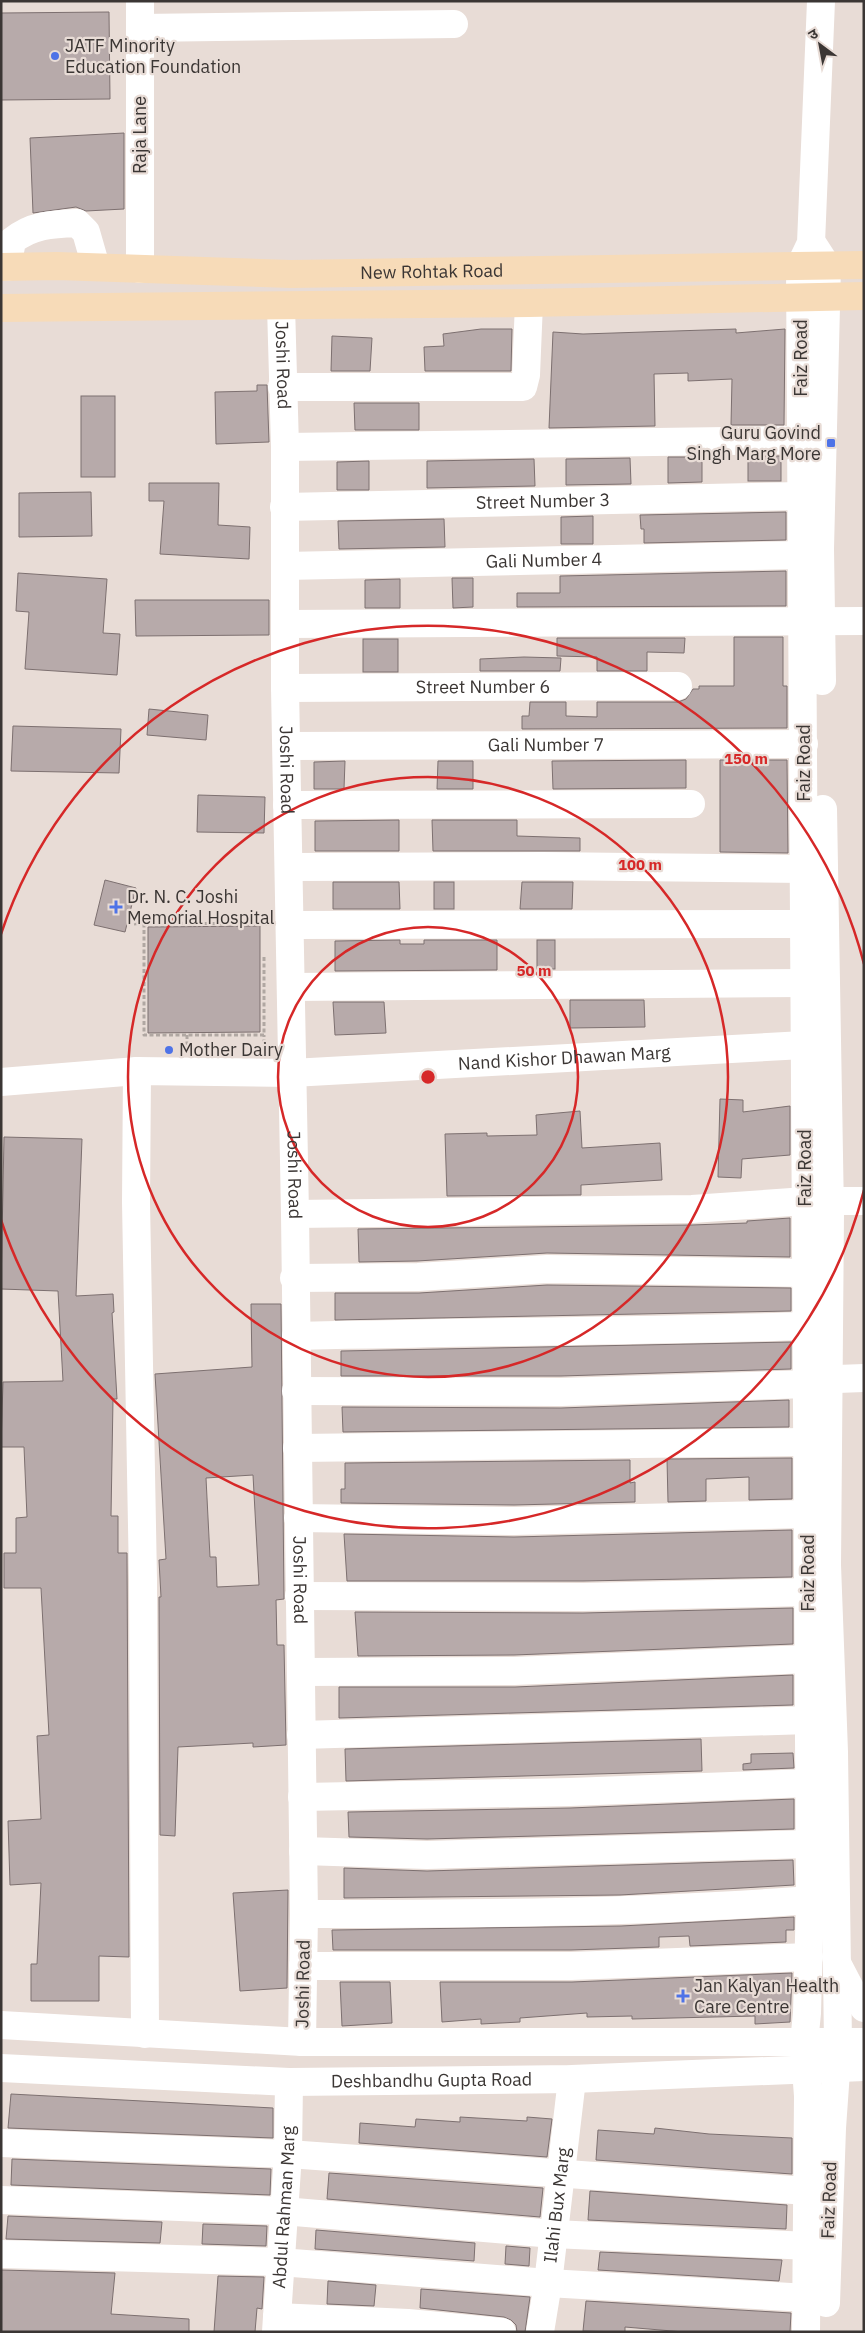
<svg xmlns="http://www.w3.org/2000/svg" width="865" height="2333" font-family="'IBM Plex Sans','Noto Sans Devanagari',sans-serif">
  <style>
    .building { fill: #b7aaaa; stroke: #7d7070; fill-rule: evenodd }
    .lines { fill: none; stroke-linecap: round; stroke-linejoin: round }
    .path { stroke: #b0a7a2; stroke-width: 3; stroke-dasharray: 4 2.5; stroke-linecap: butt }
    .minor { stroke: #fff; stroke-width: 28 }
    .major { stroke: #f7dbb8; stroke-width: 28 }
    .ring { fill: none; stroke: #d62828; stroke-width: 2.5 }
    .poi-dot { fill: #4e73e7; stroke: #e8dcd6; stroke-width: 2 }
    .labels { text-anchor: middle; stroke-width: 4.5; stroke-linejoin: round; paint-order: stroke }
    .poi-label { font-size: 18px; fill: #3b3634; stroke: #e8dcd6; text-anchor: start }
    .street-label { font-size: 18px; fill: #3b3634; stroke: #e8dcd6 }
    .centre { fill: #d62828; stroke: #e8dcd6; stroke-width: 2.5 }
    .ring-label { font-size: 15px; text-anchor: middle; font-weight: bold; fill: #d62828; stroke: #e8dcd6; stroke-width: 4.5; stroke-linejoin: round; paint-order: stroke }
  </style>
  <rect width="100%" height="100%" fill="#e8dcd6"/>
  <g class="building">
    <path d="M109,12L110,99L1,100V13Z"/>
    <path d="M124,133V209L86,211L76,207L33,213L30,138Z"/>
    <path d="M481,329H512L511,371H425L424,347L444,346L443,334Z"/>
    <path d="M736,329V333L785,329L784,425H731L732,379L688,381V373L654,374L655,426L549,428L553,332L583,334Z"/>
    <path d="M332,336L372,338L370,371H331Z"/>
    <path d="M257,385H267L269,442L216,444L215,392L257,391Z"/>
    <rect x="81" y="396" width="34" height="81"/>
    <path d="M354,403H419V430H355Z"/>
    <rect x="748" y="456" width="33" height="25"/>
    <path d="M668,457H702V482L668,483Z"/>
    <path d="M630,458L631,484L566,485V459Z"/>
    <path d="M534,459L535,486L427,488V461Z"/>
    <path d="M369,461V490H337V462Z"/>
    <path d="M149,483H219L218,525L250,527L249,559L160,554L164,501H149Z"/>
    <path d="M91,492L92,536L19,537V493Z"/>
    <path d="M786,512V540L644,543V529H641L640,515Z"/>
    <path d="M593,516V544H561V517Z"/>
    <path d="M444,519L445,547L339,549L338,521Z"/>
    <path d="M786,571V606L517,607V593H560V576Z"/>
    <path d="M18,573L107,579L103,633L120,634L117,675L25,669L29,612L16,611Z"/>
    <path d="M452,578H473V607L453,608Z"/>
    <path d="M400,579V608H365V580Z"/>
    <path d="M135,600H269V635L136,636Z"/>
    <path d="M734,637H783V686H787V728L522,729V716H529L530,702H566V716L597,717V702H678L686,699L693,689H699V686H734Z"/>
    <path d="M557,638H685L684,653L647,652V671H597V657L557,656Z"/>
    <rect x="363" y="639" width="35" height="33"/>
    <path d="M524,657L561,658L560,671H480V659Z"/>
    <path d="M149,709L208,715L206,740L147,735Z"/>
    <path d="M13,726L121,729L119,773L11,771Z"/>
    <path d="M686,760V788L553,789L552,761Z"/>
    <path d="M720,760H787L788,853L720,852Z"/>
    <path d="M345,761L344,789H314V762Z"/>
    <path d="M438,761H473V789H437Z"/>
    <path d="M198,795L265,797L264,833L197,832Z"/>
    <path d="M399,820V851H315V821Z"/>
    <path d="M432,820H517V836L580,838V851H433Z"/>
    <path d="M105,880L136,888L125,932L94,925Z"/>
    <path d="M333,882H399L400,909H333Z"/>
    <rect x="434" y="882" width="20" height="27"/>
    <path d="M522,882H573L572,909H520Z"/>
    <path d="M260,926V1032L148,1033V927Z"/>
    <path d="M400,940V944H424V940H497V970L335,971V941Z"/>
    <rect x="537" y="940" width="18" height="29"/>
    <path d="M570,1000H644L645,1027L570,1028Z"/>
    <path d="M333,1002H384L386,1033L335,1035Z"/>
    <path d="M720,1099L743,1100V1112L790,1106V1155L742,1159L741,1178L718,1177Z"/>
    <path d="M580,1111L582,1148L660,1143L662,1180L581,1185V1195L447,1196L445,1134L487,1133V1136L537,1135L536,1115Z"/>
    <path d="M4,1137L82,1139L76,1296L113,1294L114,1312L112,1313L117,1399H113L111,1516H118V1553H127L129,1957L99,1956V2001H31V1964H37L41,1883L10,1885L8,1821L41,1819L37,1736L49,1735L41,1588H4V1553H16V1518L27,1517L24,1447H1L3,1382L63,1381L58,1291L1,1289Z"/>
    <path d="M790,1218V1257L547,1253L417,1261L359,1262L358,1229L692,1225L747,1223V1221Z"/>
    <path d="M547,1285L791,1288V1311L335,1320V1293H419Z"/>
    <path d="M251,1304H281L284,1599L276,1600L277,1645H284L286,1745L253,1747V1743L178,1747L175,1836L160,1835L159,1597H161L159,1560L166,1559L155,1374L252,1367ZM253,1475L259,1585L217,1587L216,1557H210L206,1478Z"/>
    <path d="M791,1342V1369L561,1376H341V1351Z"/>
    <path d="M789,1400V1427L343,1432L342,1407L561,1408Z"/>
    <path d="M792,1458V1499L749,1500V1477L706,1479V1501L668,1502L667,1459Z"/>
    <path d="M630,1460V1483L635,1482V1502L514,1505L341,1503V1489H345V1463Z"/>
    <path d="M792,1530V1577L583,1581H347L344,1534L514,1537Z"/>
    <path d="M793,1608V1644L514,1655L358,1656L355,1612L583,1613Z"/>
    <path d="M793,1675V1705L339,1718V1687H515Z"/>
    <path d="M701,1739L702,1771L346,1781L345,1749Z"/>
    <path d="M793,1753L794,1768L743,1770V1764L751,1763V1754Z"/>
    <path d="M794,1799V1829L427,1839L349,1837L348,1812L570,1808Z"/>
    <path d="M793,1860L794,1885L620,1895L344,1898V1868L427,1871Z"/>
    <path d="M288,1890L287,1988L240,1991L233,1893Z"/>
    <path d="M794,1917V1930H786V1942L690,1946L689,1936L659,1937V1947L571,1950H333L332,1930L621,1926Z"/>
    <path d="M792,1973L790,2022L755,2024V2016L632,2019V2016L587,2017V2013L520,2018V2022L481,2024V2019L442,2022L440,1982H572Z"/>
    <path d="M340,1982H390L392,2023L342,2026Z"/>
    <path d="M11,2094L273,2108V2138L8,2128Z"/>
    <path d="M460,2117L527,2121V2117L552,2119L547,2157L359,2143L360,2123L415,2127L416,2119L460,2122Z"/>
    <path d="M655,2128L709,2134L792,2138V2174L596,2160L598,2130L654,2134Z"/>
    <path d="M12,2159L271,2169L270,2195L11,2185Z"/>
    <path d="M329,2173L543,2188L540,2217L327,2199Z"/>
    <path d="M590,2191L787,2205L786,2229L588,2220Z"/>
    <path d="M8,2216L162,2222L160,2243L6,2239Z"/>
    <path d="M203,2224L267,2226L266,2246L202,2244Z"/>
    <path d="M316,2230L475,2243L474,2261L315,2249Z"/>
    <path d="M506,2246L530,2248L529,2266L505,2264Z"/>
    <path d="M600,2252L782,2260L779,2281L598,2270Z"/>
    <path d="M1,2270L115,2273L111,2314L189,2319V2332H1Z"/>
    <path d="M218,2276L264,2277L262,2309L257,2308L255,2332H214Z"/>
    <path d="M328,2281L376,2285L374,2306L327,2304Z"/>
    <path d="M421,2289L530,2297L525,2332H517L516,2325L511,2320L504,2317L420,2308Z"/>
    <path d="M586,2301L791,2313L790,2332H684L625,2327V2332L583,2331Z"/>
  </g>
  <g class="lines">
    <g class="path">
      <path d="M134,924L144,923"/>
      <path d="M264,957V1035H144V923L267,924"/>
      <path d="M187,1035V1048"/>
      <path d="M264,1050V1035"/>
    </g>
    <g class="minor">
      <path d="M140,1V269"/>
      <path d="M140,28L454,24"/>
      <path d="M814,246L827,266L820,549L822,681"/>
      <path d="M7,267L12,241C31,225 52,224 77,223L86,232L96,267"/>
      <path id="s1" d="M281,306L285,447V688L295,1214L304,1914L302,2042"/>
      <path d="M282,387H523L526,375L529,303"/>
      <path d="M285,447L801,440"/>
      <path id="s2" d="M284,507L801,496"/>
      <path id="s3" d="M285,566L802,555"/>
      <path d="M286,624L864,621"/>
      <path id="s4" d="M285,688L678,686"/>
      <path id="s5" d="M287,746L804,744"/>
      <path d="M287,805L691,804"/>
      <path d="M823,809L830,1213L827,1565L834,1752L838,2043L832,2128L826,2303"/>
      <path d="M289,867L542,866L804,869"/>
      <path d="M290,925L805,924"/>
      <path d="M291,987L805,983"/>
      <path d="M137,1071L136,1202L143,1580L145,2034"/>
      <path id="s6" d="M1,1082L137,1071L292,1073L822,1044"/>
      <path d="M295,1214L692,1209L806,1201H864"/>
      <path d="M294,1278L418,1277L547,1269L805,1273"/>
      <path d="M296,1336C466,1332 636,1331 806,1326"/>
      <path d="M810,1380L864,1378"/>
      <path d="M296,1391L561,1392L807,1384"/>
      <path d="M297,1448L807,1442"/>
      <path d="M298,1518L514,1521L807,1514"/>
      <path d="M299,1596L583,1597L807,1592"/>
      <path d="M301,1672L514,1671L808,1659"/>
      <path d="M301,1735L809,1720"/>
      <path d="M302,1797L570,1792L809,1783"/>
      <path d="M303,1851L427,1855L809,1844"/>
      <path d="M304,1914C473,1914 642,1913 810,1900"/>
      <path d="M838,1965L850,1988L864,2008"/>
      <path d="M303,1966H571L809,1957"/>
      <path d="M1,2025L302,2042H864"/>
      <path id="s7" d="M1,2068L289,2082L572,2079L864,2067"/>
      <path d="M1,2143L288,2154L807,2191"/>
      <path d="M1,2200L283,2211L554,2234L808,2246"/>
      <path d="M1,2254L280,2262L548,2283L807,2298"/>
      <path d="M277,2317L408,2323L502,2332"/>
      <path id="s8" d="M276,2332L288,2154L289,2082"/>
      <path id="s9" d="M540,2332L548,2283L572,2079"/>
      <path d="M806,2332L808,2096L804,2043L807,2013L810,1900L800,266L811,243L821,1"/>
    </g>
    <g class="major">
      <path id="s10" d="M1,267L57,266L291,274L864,265"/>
      <path d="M1,308L529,303L864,296"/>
    </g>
  </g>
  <g class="ring">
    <circle cx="428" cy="1077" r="150"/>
    <circle cx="428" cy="1077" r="300"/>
    <path d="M864 1190A450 450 0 0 1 1 1220M1 934A450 450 0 0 1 864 964"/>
  </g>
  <g class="poi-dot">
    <circle cx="55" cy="56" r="5"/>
    <rect x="826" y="438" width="10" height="10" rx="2.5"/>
    <path d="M113.5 899.5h5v5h5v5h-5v5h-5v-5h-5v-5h5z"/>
    <circle cx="169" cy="1050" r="5"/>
    <path d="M680.5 1988.5h5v5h5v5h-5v5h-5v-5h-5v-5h5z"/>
  </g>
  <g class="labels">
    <g class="poi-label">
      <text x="65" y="52">JATF Minority<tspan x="65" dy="21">Education Foundation</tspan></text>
      <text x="821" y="439" text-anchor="end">Guru Govind<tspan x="821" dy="21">Singh Marg More</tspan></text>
      <text x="127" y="903">Dr. N. C. Joshi<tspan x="127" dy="21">Memorial Hospital</tspan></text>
      <text x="179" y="1056">Mother Dairy</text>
      <text x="694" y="1992">Jan Kalyan Health<tspan x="694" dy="21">Care Centre</tspan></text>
    </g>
    <g class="street-label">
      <text transform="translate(140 135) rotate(-90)" y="6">Raja Lane</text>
      <text dy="6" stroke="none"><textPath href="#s10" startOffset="431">New Rohtak Road</textPath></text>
      <text transform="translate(801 358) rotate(-90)" y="6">Faiz Road</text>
      <text dy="6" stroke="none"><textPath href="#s1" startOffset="59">Joshi Road</textPath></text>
      <text dy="6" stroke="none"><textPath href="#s2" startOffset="259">Street Number 3</textPath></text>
      <text dy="6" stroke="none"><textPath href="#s3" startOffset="259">Gali Number 4</textPath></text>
      <text dy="6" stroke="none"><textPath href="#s4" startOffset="198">Street Number 6</textPath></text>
      <text dy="6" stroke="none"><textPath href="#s5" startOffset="259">Gali Number 7</textPath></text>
      <text transform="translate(804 763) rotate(-90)" y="6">Faiz Road</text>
      <text dy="6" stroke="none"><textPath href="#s1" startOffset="464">Joshi Road</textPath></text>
      <text dy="6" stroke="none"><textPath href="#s6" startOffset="564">Nand Kishor Dhawan Marg</textPath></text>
      <text transform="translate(805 1168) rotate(-90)" y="6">Faiz Road</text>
      <text dy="6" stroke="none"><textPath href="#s1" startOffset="869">Joshi Road</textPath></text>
      <text transform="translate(808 1573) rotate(-90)" y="6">Faiz Road</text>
      <text dy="6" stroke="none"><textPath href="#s1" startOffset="1274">Joshi Road</textPath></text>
      <text transform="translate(303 1984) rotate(-89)" y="6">Joshi Road</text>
      <text dy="6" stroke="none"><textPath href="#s7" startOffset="431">Deshbandhu Gupta Road</textPath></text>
      <text transform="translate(829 2200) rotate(-88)" y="6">Faiz Road</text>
      <text dy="6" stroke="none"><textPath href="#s9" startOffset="128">Ilahi Bux Marg</textPath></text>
      <text dy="6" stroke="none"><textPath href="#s8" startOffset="125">Abdul Rahman Marg</textPath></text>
    </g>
  </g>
  <circle cx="428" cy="1077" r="8" class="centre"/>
  <g class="ring-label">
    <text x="746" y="764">150 m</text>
    <text x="640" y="870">100 m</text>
    <text x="534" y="976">50 m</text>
  </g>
  <rect width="865" height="2333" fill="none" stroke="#3b3634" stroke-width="5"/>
  <g transform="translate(820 45) rotate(328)" stroke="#e8dcd6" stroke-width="4" paint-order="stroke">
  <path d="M0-4L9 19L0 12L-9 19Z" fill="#3b3634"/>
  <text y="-8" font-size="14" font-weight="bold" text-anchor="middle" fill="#3b3634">उ</text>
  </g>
</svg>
